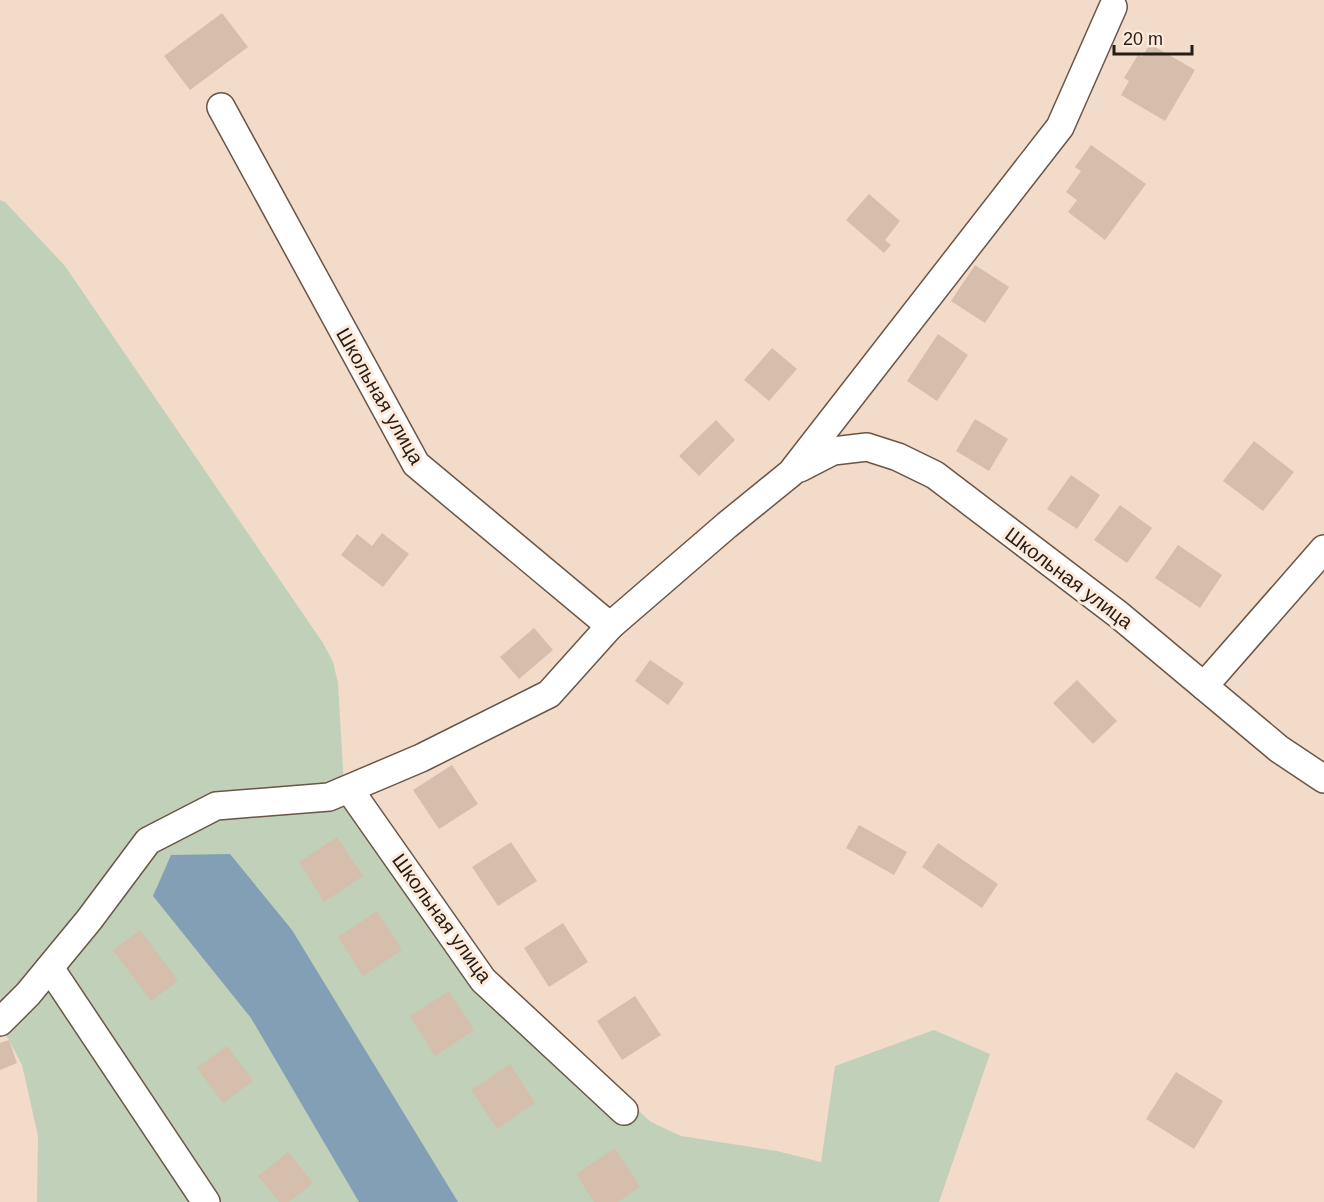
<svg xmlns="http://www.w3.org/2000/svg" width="1324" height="1202" font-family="Helvetica,sans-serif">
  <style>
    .green { fill: #c1d0b8 }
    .water { fill: #839fb5 }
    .building { fill: #d5beac }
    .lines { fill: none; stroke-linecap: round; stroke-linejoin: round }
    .minor-casing { stroke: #6a5546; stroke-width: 30 }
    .minor { stroke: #fff; stroke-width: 27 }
    .labels { text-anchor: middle; stroke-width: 6; stroke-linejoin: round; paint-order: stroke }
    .street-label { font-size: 20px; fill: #251c16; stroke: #fdeadb }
  </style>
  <rect width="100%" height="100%" fill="#f3dbc9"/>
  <path class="green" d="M0,200L5,202L65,266L323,643L333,662L338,683L345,804L537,1019L651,1122L681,1136L777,1151L821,1162L835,1066L934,1030L990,1054L939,1202H37L38,1136L22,1065L0,1023Z"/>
  <path class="water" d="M230,854L292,930L458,1202H359L251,1018L153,896L171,855Z"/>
  <g class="building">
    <path d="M222,13L248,47L190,90L164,56Z"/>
    <path d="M1150,44L1195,70L1165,121L1121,95L1129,81L1124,78L1138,55L1142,57Z"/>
    <path d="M1091,145L1146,184L1105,240L1068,212L1077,200L1066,192L1081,171L1075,167Z"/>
    <path d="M869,194L900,221L885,240L891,245L884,253L846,220Z"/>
    <path d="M975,265L1009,287L985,323L951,301Z"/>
    <path d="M938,334L968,355L937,401L907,381Z"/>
    <path d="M772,348L797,369L769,401L744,380Z"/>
    <path d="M975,419L1008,439L989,471L956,451Z"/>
    <path d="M716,420L735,440L699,476L679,456Z"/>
    <path d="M1254,441L1294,472L1263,511L1223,481Z"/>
    <path d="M1071,475L1100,495L1077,529L1047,509Z"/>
    <path d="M1120,505L1152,528L1127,563L1094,540Z"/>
    <path d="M382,533L409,554L383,587L341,555L357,534L372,546Z"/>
    <path d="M1178,545L1222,575L1200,608L1155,578Z"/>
    <path d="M534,628L553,650L519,679L500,657Z"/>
    <path d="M650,660L684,683L668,705L635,681Z"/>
    <path d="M1077,680L1117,721L1093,744L1053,703Z"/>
    <path d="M452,765L478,804L439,829L413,790Z"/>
    <path d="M859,825L907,852L894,875L846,848Z"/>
    <path d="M337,837L363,876L324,902L299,862Z"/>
    <path d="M511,842L537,881L498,906L472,867Z"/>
    <path d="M938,843L998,884L982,908L922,867Z"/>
    <path d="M377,911L402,950L363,976L338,937Z"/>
    <path d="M563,923L588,962L549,987L524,948Z"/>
    <path d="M140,930L178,981L151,1001L113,950Z"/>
    <path d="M449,991L474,1030L435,1056L410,1016Z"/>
    <path d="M635,996L661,1035L622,1060L597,1021Z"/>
    <path d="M9,1040L17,1063L0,1070V1043Z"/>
    <path d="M227,1046L253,1081L223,1103L197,1068Z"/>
    <path d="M510,1064L535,1103L497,1129L471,1090Z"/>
    <path d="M1176,1072L1223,1101L1194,1149L1146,1119Z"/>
    <path d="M615,1148L640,1187L618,1202H594L576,1174Z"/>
    <path d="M288,1152L313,1183L289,1202H279L258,1176Z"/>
  </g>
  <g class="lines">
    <defs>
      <g id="minor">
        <path d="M221,107L416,464L610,626"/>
        <path d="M800,468L833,451L867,447L898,457L935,475L1119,615L1279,749L1324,779"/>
        <path d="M1204,686L1324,549"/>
        <path d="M349,789L483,980L624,1111"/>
        <path d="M50,968L206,1202"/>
        <path d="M0,1022L28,994L89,920L148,841L216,806L329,797L421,758L549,694L610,626L727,525L791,473L1060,127L1113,7"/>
      </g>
    </defs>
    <use href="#minor" class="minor-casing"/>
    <use href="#minor" class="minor"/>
  </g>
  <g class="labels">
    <g class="street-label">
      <text transform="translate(380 396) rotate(60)" y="7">Школьная улица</text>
      <text transform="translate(1069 578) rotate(37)" y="7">Школьная улица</text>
      <text transform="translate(442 918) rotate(54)" y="7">Школьная улица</text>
    </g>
  </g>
  <path d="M1114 45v9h78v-9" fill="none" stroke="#251c16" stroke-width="3"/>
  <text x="1123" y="45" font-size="18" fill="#251c16" stroke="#fdeadb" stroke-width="4.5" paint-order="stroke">20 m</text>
</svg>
